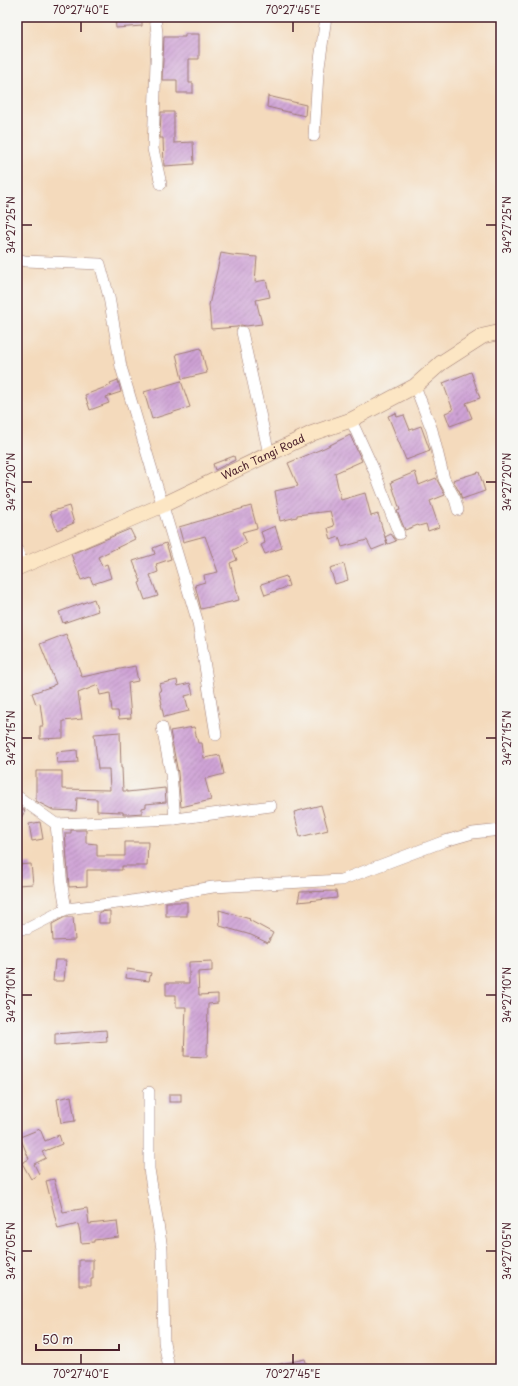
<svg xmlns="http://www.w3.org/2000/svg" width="518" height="1386" font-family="'Playpen Sans',sans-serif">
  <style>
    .building { fill: url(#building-hatch) }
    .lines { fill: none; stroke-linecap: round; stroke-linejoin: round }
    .street-casing { stroke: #9f7c74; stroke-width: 12 }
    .secondary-casing { stroke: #9f7c74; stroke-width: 16 }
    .street { stroke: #fff; stroke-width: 11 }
    .secondary { stroke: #fce6c4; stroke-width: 15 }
    .ticks { fill: none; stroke: #4a1f2b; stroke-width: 1.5 }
    .labels { text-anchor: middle; stroke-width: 3; stroke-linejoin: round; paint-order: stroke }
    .street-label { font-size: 11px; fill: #4a1f2b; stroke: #f6f6f2 }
    .neatline { fill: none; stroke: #4a1f2b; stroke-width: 1.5 }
    .ticks-label { font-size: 10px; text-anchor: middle; fill: #4a1f2b }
  </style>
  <defs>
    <pattern id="building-hatch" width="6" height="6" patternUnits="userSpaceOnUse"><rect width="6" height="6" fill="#cfa3d6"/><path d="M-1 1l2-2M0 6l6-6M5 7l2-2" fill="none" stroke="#aa84ae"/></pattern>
  </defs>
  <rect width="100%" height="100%" fill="#f6f6f2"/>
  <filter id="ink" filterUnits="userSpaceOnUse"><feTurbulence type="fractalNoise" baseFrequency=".025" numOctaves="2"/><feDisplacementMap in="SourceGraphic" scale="8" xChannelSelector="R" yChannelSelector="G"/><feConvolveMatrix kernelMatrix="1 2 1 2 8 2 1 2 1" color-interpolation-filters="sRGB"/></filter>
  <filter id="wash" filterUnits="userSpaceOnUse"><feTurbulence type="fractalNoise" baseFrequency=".012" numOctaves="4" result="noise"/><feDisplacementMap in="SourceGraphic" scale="16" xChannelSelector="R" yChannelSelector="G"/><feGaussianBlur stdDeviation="0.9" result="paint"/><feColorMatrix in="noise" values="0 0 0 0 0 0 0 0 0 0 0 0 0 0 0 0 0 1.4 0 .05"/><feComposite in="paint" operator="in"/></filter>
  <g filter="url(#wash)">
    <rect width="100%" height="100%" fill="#f4dabc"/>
    <g id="blocks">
      <g class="building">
        <path d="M115,17H142V26L116,28Z"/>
        <path d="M185,34H199V59H189V83H193V93H177V80H162L164,37H185Z"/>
        <path d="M268,96L306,105L305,116L267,107Z"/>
        <path d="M161,112H174V143L193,142L194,164L164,166L163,138H160Z"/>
        <path d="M221,253L232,255L257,257L255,282L266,280L270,297L256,300L262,324L246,326L241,325L237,327L211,329L209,305Z"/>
        <path d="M201,348L207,373L182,379L176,354Z"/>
        <path d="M471,372L480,398L466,403L472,418L450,426L445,413L453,410L443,383Z"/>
        <path d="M118,380L121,392L106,397L109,403L90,410L85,395L111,385L110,383Z"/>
        <path d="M181,381L190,407L152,419L144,392Z"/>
        <path d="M396,413L397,417L404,415L410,430L421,426L430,451L406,460L388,416Z"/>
        <path d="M350,435L362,461L335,473L341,500L365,493L371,516L378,514L387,544L372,550L367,540L342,547L339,537L331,540L328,528L334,526L330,511L297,515V517L280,521L275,491L298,486L288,463L324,448Z"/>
        <path d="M234,456L235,460L215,470L213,464Z"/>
        <path d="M415,472L419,485L436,478L445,495L430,501L439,527L428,531L426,524L419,526L418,525L405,530L397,511L400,510L391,482Z"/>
        <path d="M479,472L485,491L462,499L459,490H458L453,480Z"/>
        <path d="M69,506L74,523L57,530L50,512Z"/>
        <path d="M251,506L257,528L242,532L247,543L233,550L237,560L230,563L239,600L201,609L195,585L205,582L204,575L218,572L205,536L183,542L179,527Z"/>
        <path d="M275,526L282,548L265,554L261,545L265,543L261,532Z"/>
        <path d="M130,529L135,539L98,557L102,566L107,564L111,578L93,584L90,577L81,580L71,554Z"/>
        <path d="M391,534L396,541L388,544L385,537Z"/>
        <path d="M166,543L171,559L156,564L158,572L150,575L158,596L145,600L139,583L141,582L133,561L155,554L153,548Z"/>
        <path d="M344,564L348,580L335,584L330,568Z"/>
        <path d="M286,576L289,586L265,595L261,584Z"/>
        <path d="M94,599L98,611L63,623L59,612Z"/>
        <path d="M66,634L82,677L135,666L138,681L128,683L131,718L119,719L118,711H112L110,693L100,695L98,685L78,693L82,719L63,721V738L40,739V726H43L40,703L36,704L32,693L53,686V685L56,684L40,644Z"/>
        <path d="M177,680L178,686L190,683L193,694L185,696L189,711L164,717L161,704H162L159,691H161L159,684Z"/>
        <path d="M194,727L198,743H202L204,758L220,755L224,774L205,779L211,800L181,807L178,773L170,731Z"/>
        <path d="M120,732L121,768H122L123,791H127V792L165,788L166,802L146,804V807L142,808V813L129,814H123V812L97,811V799L77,798L76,811L53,810L36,801V771H62V789L110,790L109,769H98L94,734Z"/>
        <path d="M77,750L78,762L57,763L56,752Z"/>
        <path d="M17,805L25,811L17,825Z"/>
        <path d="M321,805L328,830L300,837L294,812Z"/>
        <path d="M40,822L43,839L32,841L29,824Z"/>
        <path d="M71,830H86V843L97,844V856H125V842H148L147,866H122V870H87V886L69,887L65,833H71Z"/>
        <path d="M31,864L33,884L17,885V865Z"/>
        <path d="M336,891L337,898L298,902L300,892Z"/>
        <rect x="166" y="902" width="21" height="14"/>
        <path d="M219,910L250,919L249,920L273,933L268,943L251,935L220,926Z"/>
        <path d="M110,911V923H99V912Z"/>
        <path d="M65,917H73L75,940L53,941L52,924Z"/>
        <path d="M55,960H66L64,981H53Z"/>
        <path d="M212,961V971L198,972L199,995L218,994V1003L208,1004L207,1057L184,1056L186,1007H176V995H166V983H189V962Z"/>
        <path d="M127,969L151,973L149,981L126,978Z"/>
        <path d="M106,1030L107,1041L55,1045V1034Z"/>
        <rect x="169" y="1094" width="12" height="8"/>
        <path d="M71,1096L75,1121L61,1123L57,1099Z"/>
        <path d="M40,1129L45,1141L59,1135L62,1144L42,1152L46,1158L34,1164L39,1174L31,1179L22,1163L29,1159L20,1137Z"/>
        <path d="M54,1179L63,1212L87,1208L89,1224L117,1221L119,1237L94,1240V1242L81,1243L80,1232L78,1224L58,1229L46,1181Z"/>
        <path d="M79,1260H93V1279H91V1286H79Z"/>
        <path d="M305,1359L308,1369H276V1365Z"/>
      </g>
    </g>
  </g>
  <g filter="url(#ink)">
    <use href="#blocks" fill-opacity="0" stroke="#9f7c74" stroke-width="1"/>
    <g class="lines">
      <defs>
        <g id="street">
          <path d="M155,17L157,33L153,149L161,184"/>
          <path d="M314,136L318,74L326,17"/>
          <path d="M17,259L25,261L100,264L109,297L121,367L198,623L216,735"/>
          <path d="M242,332L269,454"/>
          <path d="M415,386L432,430L444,479L455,499L458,510"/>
          <path d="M351,420L373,468L399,534"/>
          <path d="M17,550L23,566"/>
          <path d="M162,727L171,774L175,819"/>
          <path d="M17,796L56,824L62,886L66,909L126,902L213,887L341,880L445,841L473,833L501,830"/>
          <path d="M56,824L175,819L271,806"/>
          <path d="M17,929H27L66,909"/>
          <path d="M149,1092V1169L162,1249L164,1342L169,1369"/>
        </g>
        <g id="secondary">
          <path id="s1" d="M17,568L163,505L313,433L351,420L415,386L441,363L483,336L501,332"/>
        </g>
      </defs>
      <use href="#street" class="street-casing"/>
      <use href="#secondary" class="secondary-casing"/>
      <use href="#street" class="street"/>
      <use href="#secondary" class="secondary"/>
    </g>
  </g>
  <path class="ticks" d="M81,22V32M293,22V32M22,225H32M486,225H496M22,482H32M486,482H496M22,738H32M486,738H496M22,995H32M486,995H496M22,1251H32M486,1251H496M81,1354V1364M293,1354V1364"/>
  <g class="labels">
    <g class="street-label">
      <text dy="4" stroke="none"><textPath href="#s1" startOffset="270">Wach Tangi Road</textPath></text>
    </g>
  </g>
  <rect width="518" height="1386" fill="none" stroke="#f6f6f2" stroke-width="44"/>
  <path d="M36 1344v6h83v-6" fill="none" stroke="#4a1f2b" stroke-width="2"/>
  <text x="42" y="1344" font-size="12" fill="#4a1f2b" stroke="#f6f6f2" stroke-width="3" paint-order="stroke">50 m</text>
  <rect x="22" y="22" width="474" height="1342" class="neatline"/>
  <g class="ticks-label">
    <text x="81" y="14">70°27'40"E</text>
    <text x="293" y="14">70°27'45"E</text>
    <text transform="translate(11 225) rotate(-90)" y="4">34°27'25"N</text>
    <text transform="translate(507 225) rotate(-90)" y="4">34°27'25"N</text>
    <text transform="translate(11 482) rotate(-90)" y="4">34°27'20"N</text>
    <text transform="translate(507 482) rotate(-90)" y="4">34°27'20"N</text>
    <text transform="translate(11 738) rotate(-90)" y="4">34°27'15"N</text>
    <text transform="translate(507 738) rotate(-90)" y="4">34°27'15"N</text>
    <text transform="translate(11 995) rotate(-90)" y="4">34°27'10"N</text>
    <text transform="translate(507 995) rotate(-90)" y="4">34°27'10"N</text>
    <text transform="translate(11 1251) rotate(-90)" y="4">34°27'05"N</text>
    <text transform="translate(507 1251) rotate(-90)" y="4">34°27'05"N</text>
    <text x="81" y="1378">70°27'40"E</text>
    <text x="293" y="1378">70°27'45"E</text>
  </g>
</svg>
